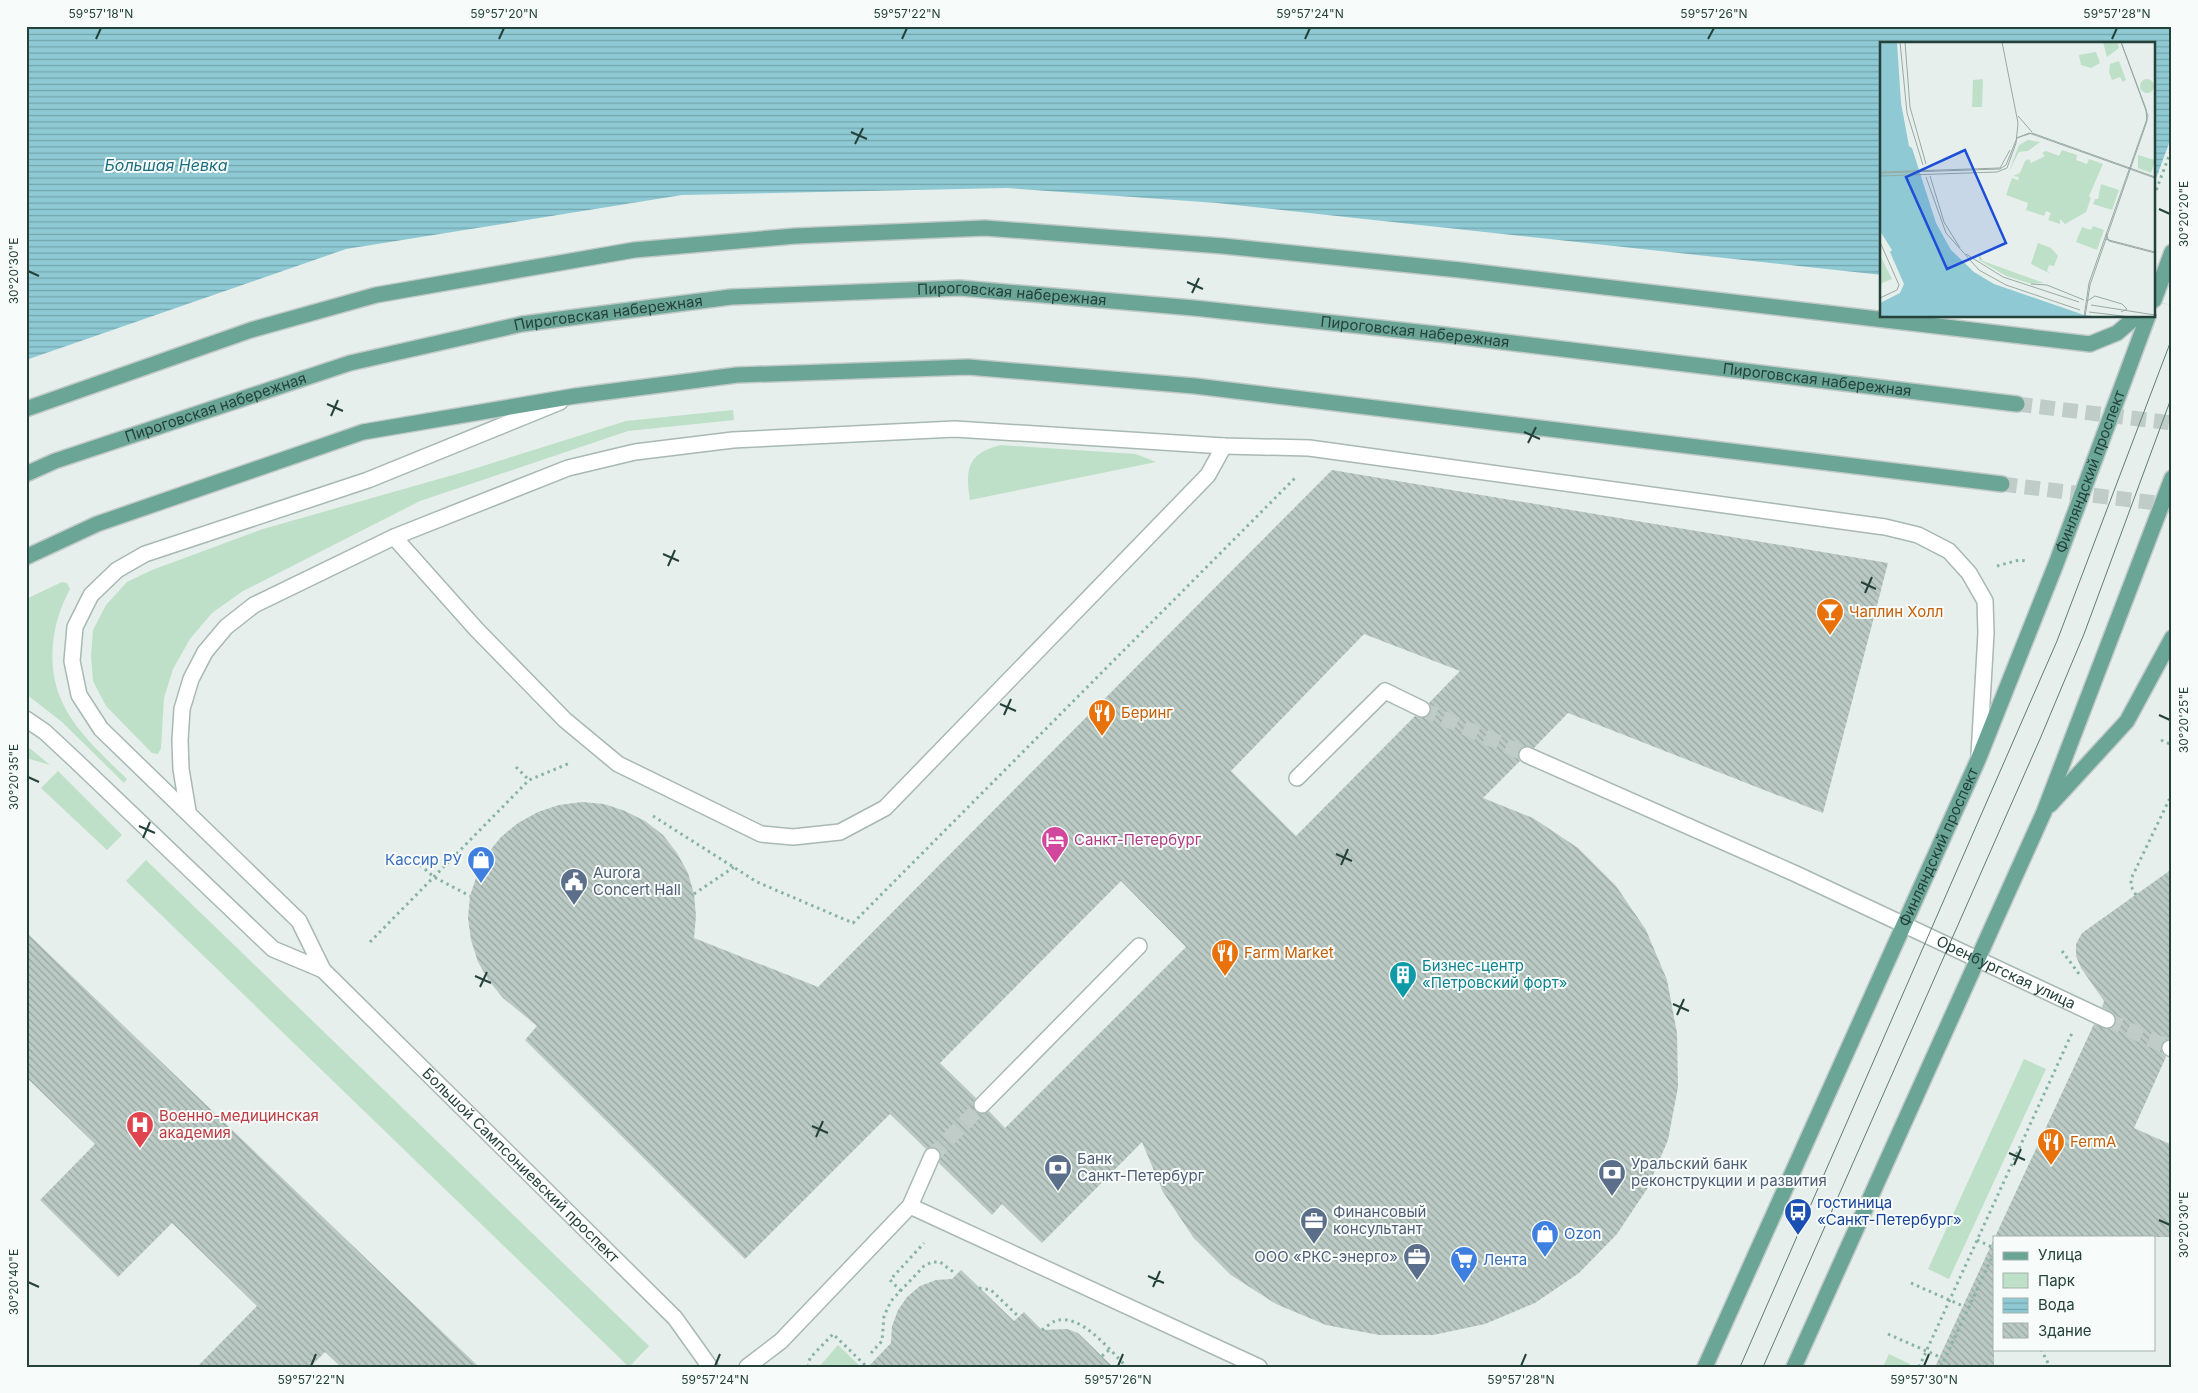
<svg xmlns="http://www.w3.org/2000/svg" width="2198" height="1393" font-family="Inter,sans-serif">
  <style>
    .green { fill: #bfe0c8 }
    .water { fill: url(#water-rules) }
    .pier { fill: #e6efeb }
    .building { fill: url(#building-back-hatch); fill-rule: evenodd }
    .lines { fill: none; stroke-linecap: round; stroke-linejoin: round }
    .minor-tunnel { stroke: #bfccc8; stroke-width: 15; stroke-dasharray: 15 8; stroke-linecap: butt }
    .major-tunnel { stroke: #bfccc8; stroke-width: 15; stroke-dasharray: 15 8; stroke-linecap: butt }
    .minor-casing { stroke: #a8b8b2; stroke-width: 18 }
    .major-casing { stroke: #c2cac8; stroke-width: 18 }
    .path { stroke: #86b3a5; stroke-width: 3; stroke-dasharray: 2.5 4; stroke-linecap: butt }
    .minor { stroke: #fff; stroke-width: 15 }
    .major { stroke: #6aa596; stroke-width: 15 }
    .tram { stroke: #5f7d75; stroke-width: 1 }
    .ticks { fill: none; stroke: #24423a; stroke-width: 2 }
    .labels { text-anchor: middle; stroke-width: 4; stroke-linejoin: round; paint-order: stroke }
    .street-label { font-size: 15px; fill: #24423a; stroke: #f7fbf9 }
    .food-label { font-size: 15px; fill: #c56008; stroke: #f7fbf9; text-anchor: start }
    .hotel-label { font-size: 15px; fill: #b23c85; stroke: #f7fbf9; text-anchor: start }
    .shop-label { font-size: 15px; fill: #366cbe; stroke: #f7fbf9; text-anchor: start }
    .service-label { font-size: 15px; fill: #4e5e75; stroke: #f7fbf9; text-anchor: start }
    .culture-label { font-size: 15px; fill: #0d838f; stroke: #f7fbf9; text-anchor: start }
    .health-label { font-size: 15px; fill: #be3a42; stroke: #f7fbf9; text-anchor: start }
    .transit-label { font-size: 15px; fill: #164399; stroke: #f7fbf9; text-anchor: start }
    .water-label { font-size: 16px; font-style: italic; fill: #1c6f80; stroke: #f7fbf9 }
    .inset-road { fill: none; stroke: #98aaa4; stroke-width: 1 }
    .view { fill: #1d4ed8; fill-opacity: 0.15; stroke: #1d4ed8; stroke-width: 2.5 }
    .inset-edge { fill: none; stroke: #24423a; stroke-width: 2.5 }
    .neatline { fill: none; stroke: #24423a; stroke-width: 2 }
    .ticks-label { font-size: 12px; text-anchor: middle; fill: #24423a }
  </style>
  <defs>
    <pattern id="water-rules" width="6" height="5" patternUnits="userSpaceOnUse" patternTransform="scale(1.25)"><rect width="6" height="5" fill="#8ec9d4"/><path d="M0 2.5h6" fill="none" stroke="#74a5ad"/></pattern>
    <pattern id="building-back-hatch" width="6" height="6" patternUnits="userSpaceOnUse" patternTransform="scale(1.25)"><rect width="6" height="6" fill="#bbcac4"/><path d="M-1 5l2 2M0 0l6 6M5-1l2 2" fill="none" stroke="#98a6a0"/></pattern>
  </defs>
  <rect width="100%" height="100%" fill="#e6efeb"/>
  <g class="green">
    <path d="M733,410L734,420L628,431L420,501L243,591L212,613L190,639L173,669L164,698L161,748L158,754L152,753L106,706L93,681L91,656L93,630L106,605L127,582L152,570L263,529L467,471L626,421Z"/>
    <path d="M1001,445L1136,454L1156,462L970,500C965,470 967,453 1001,445Z"/>
    <path d="M62,582L67,583L70,589C60,608 55,624 53,644C47,707 86,739 127,779L124,783L62,722L26,694V599Z"/>
    <path d="M26,746H27L50,765L26,758Z"/>
    <path d="M58,771L122,835L107,850L41,788Z"/>
    <path d="M146,860L649,1346L629,1367L126,881Z"/>
    <path d="M2024,1059L2046,1069L1949,1279L1928,1269Z"/>
    <path d="M838,1345L861,1367H819Z"/>
    <path d="M1889,1354L1910,1364L1909,1367H1883Z"/>
  </g>
  <path class="water" d="M26,26H2172V305L2154,302V44H1882V275L1217,203L1007,188L682,195L346,249L26,360Z"/>
  <path class="pier" d="M2172,135V305L2154,302V184Z"/>
  <g class="building">
    <path d="M1332,470L1888,563L1823,813L1568,713L1534,748L1526,746L1521,748L1518,756L1520,761L1483,798L1533,818L1578,848L1616,886L1646,930L1667,980L1677,1033L1678,1087L1668,1140L1647,1189L1617,1234L1579,1273L1535,1303L1485,1324L1433,1335H1379L1326,1325L1276,1304L1231,1275L1193,1237L1163,1192L1142,1142L1042,1243L1002,1204L992,1215L939,1163L941,1155L939,1150L931,1147L926,1149L890,1114L745,1259L525,1040L537,1026L503,998L489,981L478,962L471,940L468,918L470,896L477,875L487,854L501,837L518,823L538,812L559,805L582,802L604,804L625,811L645,821L663,835L677,853L688,873L694,894L696,916L694,938L818,987ZM1364,634L1460,671L1429,703L1431,709L1428,716L1422,718L1415,716L1296,836L1231,771ZM1121,881L1186,947L1005,1128L989,1111L980,1114L975,1111L973,1103L976,1098L940,1063Z"/>
    <path d="M2172,869V1039L2165,1040L2161,1044L2162,1053L2166,1057L2134,1128L2172,1145V1237H1995L2094,1024L2107,1029L2116,1024L2115,1015L2102,1007L2104,1001L2081,968L2076,956V944L2082,933Z"/>
    <path d="M26,932L479,1367H341L325,1352L310,1367H197L257,1306L172,1223L118,1277L40,1200L95,1144L26,1077Z"/>
    <path d="M1994,1239V1367H1935L1963,1306Z"/>
    <path d="M961,1270L1014,1321L1024,1312L1042,1330L1067,1329L1078,1333L1113,1367H868L891,1343L892,1326L898,1310L907,1297L920,1286L936,1280L952,1279Z"/>
  </g>
  <g class="lines">
    <g class="minor-tunnel">
      <path d="M1422,709L1527,755"/>
      <path d="M2107,1020L2170,1048"/>
      <path d="M932,1156L982,1105"/>
    </g>
    <g class="major-tunnel">
      <path d="M2017,404L2172,423"/>
      <path d="M2002,484L2172,505"/>
    </g>
    <defs>
      <g id="minor">
        <path id="s1" d="M560,402L368,480L145,554L117,570L91,595L75,627L72,661L79,695L101,729L299,921L323,970L675,1318L710,1367"/>
        <path d="M394,537L477,630L565,720L618,764L761,834L793,837L840,832L885,808L1208,475L1224,446"/>
        <path d="M26,719L45,732L74,759L273,949L323,970"/>
        <path id="s2" d="M1527,755L1796,874L2107,1020"/>
        <path d="M1297,778L1385,691L1422,709"/>
        <path d="M188,811L181,769L180,740L182,709L191,679L205,652L226,627L254,605L394,537L568,468L635,452L733,440L955,429L1224,446L1309,448L1885,527L1918,535L1949,551L1969,573L1985,601L1986,633L1979,755"/>
        <path d="M2170,1048L2172,1049"/>
        <path d="M982,1105L1139,946"/>
        <path d="M910,1206L1259,1367"/>
        <path d="M747,1367L781,1341L910,1206L932,1156"/>
      </g>
      <g id="major">
        <path d="M2154,300L2172,252"/>
        <path d="M26,409L251,330L376,295L634,250L795,236L985,228L1223,246L1460,270L2090,344L2117,333L2137,316"/>
        <path id="s3" d="M26,474L55,461L350,363L522,324L731,297L960,288L1194,308L1446,335L2017,404"/>
        <path d="M26,557L97,524L363,432L575,396L737,375L968,367L1195,386L2002,484"/>
        <path d="M2050,805L2127,721L2172,638"/>
        <path id="s4" d="M1705,1367L1978,760L2056,564L2148,316"/>
        <path d="M1794,1367L2044,812L2172,478"/>
      </g>
    </defs>
    <use href="#minor" class="minor-casing"/>
    <use href="#major" class="major-casing"/>
    <g class="path">
      <path d="M2154,196L2172,148"/>
      <path d="M1997,566L2019,560L2027,561"/>
      <path d="M2161,740L2172,745"/>
      <path d="M516,767L529,780"/>
      <path d="M653,816L757,882L853,923L1296,477"/>
      <path d="M420,865L434,877L470,896"/>
      <path d="M694,894L734,867"/>
      <path d="M2136,895L2131,886V879L2169,800L2172,798"/>
      <path d="M370,942L529,780L570,763"/>
      <path d="M2062,951L2079,974"/>
      <path d="M1977,1240L1994,1248"/>
      <path d="M1911,1283L1963,1306"/>
      <path d="M979,1288L991,1290L1019,1317"/>
      <path d="M901,1291L890,1280L924,1243"/>
      <path d="M1042,1330C1046,1327 1051,1323 1055,1321C1081,1312 1110,1351 1127,1367"/>
      <path d="M1888,1334L1940,1357"/>
      <path d="M2041,1349L2050,1367"/>
      <path d="M871,1353L882,1341L884,1316L891,1301L924,1266L932,1262H940L956,1274"/>
      <path d="M1102,1356L1109,1350"/>
      <path d="M808,1367L810,1358L833,1334L867,1367"/>
      <path d="M1919,1367L2072,1033"/>
      <path d="M1941,1367L1994,1253"/>
    </g>
    <use href="#minor" class="minor"/>
    <use href="#major" class="major"/>
    <g class="tram">
      <path d="M1740,1367L2057,641L2172,338"/>
      <path d="M1763,1367L2040,739L2084,634L2172,396"/>
    </g>
  </g>
  <path class="ticks" d="M96,39L101,28M499,39L504,28M902,39L907,28M1305,39L1310,28M1708,39L1714,28M2112,39L2117,28M851,132L867,139M855,144L863,128M2159,209L2170,214M28,271L39,276M1187,282L1203,289M1192,293L1199,278M327,404L343,411M331,416L338,400M1524,432L1540,439M1528,443L1536,427M663,554L679,561M668,566L675,550M1861,582L1876,589M1865,593L1872,577M1000,704L1016,711M1004,715L1011,699M2159,715L2170,720M28,777L39,782M139,826L155,833M143,838L150,822M1336,854L1352,861M1341,865L1348,849M475,976L491,983M480,987L487,972M1673,1004L1689,1011M1677,1015L1684,999M812,1126L828,1133M816,1137L823,1121M2009,1153L2025,1160M2014,1165L2021,1149M2159,1220L2170,1225M1148,1276L1164,1283M28,1282L39,1287M1153,1287L1160,1271M311,1366L316,1354M715,1366L720,1354M1118,1366L1123,1354M1521,1366L1526,1354M1924,1366L1929,1354"/>
  <defs>
    <symbol id="bar-pin" viewBox="-11 -11 22 30"><path d="M0 17L-7.5 6A9.5 9.5 0 1 1 7.5 6Z" fill="#e8710a" stroke="#f7fbf9"/><path d="M-6-5H6L.8 .8V4.5H3.5V6h-7V4.5H-.8V.8Z" fill="#fff"/></symbol>
    <symbol id="restaurant-pin" viewBox="-11 -11 22 30"><path d="M0 17L-7.5 6A9.5 9.5 0 1 1 7.5 6Z" fill="#e8710a" stroke="#f7fbf9"/><path d="M-5-6h1v4h1v-4h1v4h1v-4h1v5L-1.5 .5V6h-2V.5L-5-1ZM5-6V6H3V1.5H1.5Q1.5-4 5-6Z" fill="#fff"/></symbol>
    <symbol id="hotel-pin" viewBox="-11 -11 22 30"><path d="M0 17L-7.5 6A9.5 9.5 0 1 1 7.5 6Z" fill="#d1479c" stroke="#f7fbf9"/><path d="M-6-4.5h1.5V1H6V5H4.5V3h-9V5H-6ZM-4 0a1.8 1.8 0 1 1 3.6 0ZM.5 0V-2.5h3Q6-2.5 6 0Z" fill="#fff"/></symbol>
    <symbol id="shop-pin" viewBox="-11 -11 22 30"><path d="M0 17L-7.5 6A9.5 9.5 0 1 1 7.5 6Z" fill="#3f7fe0" stroke="#f7fbf9"/><path d="M-5-2.5h2.3a2.7 3.5 0 0 1 5.4 0H5L5.5 6h-11ZM-1.5-2.5h3a1.5 2.3 0 0 0-3 0Z" fill="#fff"/></symbol>
    <symbol id="civic-pin" viewBox="-11 -11 22 30"><path d="M0 17L-7.5 6A9.5 9.5 0 1 1 7.5 6Z" fill="#5c6f8a" stroke="#f7fbf9"/><path d="M-.6-6.5H3V-4.5H.6V-3L4-1V1h2V6H-6V1h2V-1L-.6-3ZM-1.2 2.5V6h2.4V2.5Z" fill="#fff"/></symbol>
    <symbol id="building-pin" viewBox="-11 -11 22 30"><path d="M0 17L-7.5 6A9.5 9.5 0 1 1 7.5 6Z" fill="#0f9aa8" stroke="#f7fbf9"/><path d="M-4-6H4V6H1V3H-1V6H-4ZM-2.5-4.3h1.7v1.8h-1.7ZM.8-4.3h1.7v1.8H.8ZM-2.5-1h1.7V.8h-1.7ZM.8-1h1.7V.8H.8Z" fill="#fff"/></symbol>
    <symbol id="hospital-pin" viewBox="-11 -11 22 30"><path d="M0 17L-7.5 6A9.5 9.5 0 1 1 7.5 6Z" fill="#e0444e" stroke="#f7fbf9"/><path d="M-5-5h3v3.5h4V-5h3V5h-3V1.5h-4V5h-3Z" fill="#fff"/></symbol>
    <symbol id="bank-pin" viewBox="-11 -11 22 30"><path d="M0 17L-7.5 6A9.5 9.5 0 1 1 7.5 6Z" fill="#5c6f8a" stroke="#f7fbf9"/><path d="M-6-4H6V4H-6ZM0-2.3a2.3 2.3 0 1 0 0 4.6a2.3 2.3 0 1 0 0-4.6Z" fill="#fff"/></symbol>
    <symbol id="bus-pin" viewBox="-11 -11 22 30"><path d="M0 17L-7.5 6A9.5 9.5 0 1 1 7.5 6Z" fill="#1a4fb4" stroke="#f7fbf9"/><path d="M-5-6H5V4H4V6H2V4H-2V6H-4V4H-5ZM-3.5-4V0h7V-4ZM-3.5 1.2v1.5H-2V1.2ZM2 1.2v1.5H3.5V1.2Z" fill="#fff"/></symbol>
    <symbol id="office-pin" viewBox="-11 -11 22 30"><path d="M0 17L-7.5 6A9.5 9.5 0 1 1 7.5 6Z" fill="#5c6f8a" stroke="#f7fbf9"/><path d="M-6-3h4V-5.5h4V-3h4V5H-6ZM-1-4.5V-3h2v-1.5ZM-6 0V1H6V0Z" fill="#fff"/></symbol>
    <symbol id="supermarket-pin" viewBox="-11 -11 22 30"><path d="M0 17L-7.5 6A9.5 9.5 0 1 1 7.5 6Z" fill="#3f7fe0" stroke="#f7fbf9"/><path d="M-6-5.5h2.5l.6 2H6L4.5 2H-2.5L-4.4-4H-6ZM-1.5 3.2a1.3 1.3 0 1 0 .1 0ZM3 3.2a1.3 1.3 0 1 0 .1 0Z" fill="#fff"/></symbol>
  </defs>
  <g fill-rule="evenodd">
    <use href="#bar-pin" x="1814" y="596" width="32" height="43"/>
    <use href="#restaurant-pin" x="1086" y="697" width="32" height="43"/>
    <use href="#hotel-pin" x="1039" y="824" width="32" height="43"/>
    <use href="#shop-pin" x="465" y="844" width="32" height="43"/>
    <use href="#civic-pin" x="558" y="866" width="32" height="43"/>
    <use href="#restaurant-pin" x="1209" y="937" width="32" height="43"/>
    <use href="#building-pin" x="1387" y="959" width="32" height="43"/>
    <use href="#hospital-pin" x="124" y="1109" width="32" height="43"/>
    <use href="#restaurant-pin" x="2035" y="1126" width="32" height="43"/>
    <use href="#bank-pin" x="1042" y="1152" width="32" height="43"/>
    <use href="#bank-pin" x="1596" y="1157" width="32" height="43"/>
    <use href="#bus-pin" x="1782" y="1196" width="32" height="43"/>
    <use href="#office-pin" x="1298" y="1205" width="32" height="43"/>
    <use href="#shop-pin" x="1529" y="1218" width="32" height="43"/>
    <use href="#office-pin" x="1401" y="1241" width="32" height="43"/>
    <use href="#supermarket-pin" x="1448" y="1244" width="32" height="43"/>
  </g>
  <g class="labels">
    <g class="street-label">
      <text dy="5" stroke="none"><textPath href="#s3" startOffset="1011">Пироговская набережная</textPath></text>
      <text dy="5" stroke="none"><textPath href="#s3" startOffset="606">Пироговская набережная</textPath></text>
      <text dy="5" stroke="none"><textPath href="#s3" startOffset="1416">Пироговская набережная</textPath></text>
      <text dy="5" stroke="none"><textPath href="#s3" startOffset="1821">Пироговская набережная</textPath></text>
      <text dy="5" stroke="none"><textPath href="#s3" startOffset="201">Пироговская набережная</textPath></text>
      <text dy="5" stroke="none"><textPath href="#s4" startOffset="975">Финляндский проспект</textPath></text>
      <text dy="5" stroke="none"><textPath href="#s4" startOffset="570">Финляндский проспект</textPath></text>
      <text dy="5" stroke="none"><textPath href="#s2" startOffset="526">Оренбургская улица</textPath></text>
      <text dy="5" stroke="none"><textPath href="#s1" startOffset="1264">Большой Сампсониевский проспект</textPath></text>
    </g>
    <g class="food-label">
      <text x="1849" y="617">Чаплин Холл</text>
      <text x="1121" y="718">Беринг</text>
      <text x="1244" y="958">Farm Market</text>
      <text x="2070" y="1147">FermA</text>
    </g>
    <g class="hotel-label">
      <text x="1074" y="845">Санкт-Петербург</text>
    </g>
    <g class="shop-label">
      <text x="462" y="865" text-anchor="end">Кассир РУ</text>
      <text x="1564" y="1239">Ozon</text>
      <text x="1483" y="1265">Лента</text>
    </g>
    <g class="service-label">
      <text x="593" y="878">Aurora<tspan x="593" dy="17">Concert Hall</tspan></text>
      <text x="1077" y="1164">Банк<tspan x="1077" dy="17">Санкт-Петербург</tspan></text>
      <text x="1631" y="1169">Уральский банк<tspan x="1631" dy="17">реконструкции и развития</tspan></text>
      <text x="1333" y="1217">Финансовый<tspan x="1333" dy="17">консультант</tspan></text>
      <text x="1398" y="1262" text-anchor="end">ООО «РКС-энерго»</text>
    </g>
    <g class="culture-label">
      <text x="1422" y="971">Бизнес-центр<tspan x="1422" dy="17">«Петровский форт»</tspan></text>
    </g>
    <g class="health-label">
      <text x="159" y="1121">Военно-медицинская<tspan x="159" dy="17">академия</tspan></text>
    </g>
    <g class="transit-label">
      <text x="1817" y="1208">гостиница<tspan x="1817" dy="17">«Санкт-Петербург»</tspan></text>
    </g>
    <g class="water-label">
      <text x="166" y="171">Большая Невка</text>
    </g>
  </g>
  <g transform="translate(1880 42)">
    <rect width="275" height="275" fill="#e6efeb"/>
    <path d="M223,0H237L239,6L227,15ZM103,37L102,65H92L93,38ZM260 44a7 7 0 1 1 14 0a7 7 0 1 1-14 0ZM148,98L160,100L148,109L139,110L129,129L139,103ZM182,108L197,113L196,118L207,122L209,117L223,122L209,154L211,156L206,170L185,182L180,177V182L168,178L171,171L166,169L164,174L146,168L148,161L126,153L132,136L138,138L139,135L133,134L140,131L145,119L149,117L151,121L165,114L162,111L166,109L179,114ZM258,113L275,118L271,131L258,126ZM221,142L239,148L232,168L213,162L215,157H218ZM213,184L224,188L217,208L196,200L202,185L211,188ZM158,201L171,206L178,214L174,224L169,223L167,229L171,232L151,222ZM99,211L103,219L164,241L152,242L126,234L99,218ZM1,215L12,237L0,242V216Z" fill="#bfe0c8"/>
    <path d="M216,10L220,21L211,26L201,23L199,13ZM239,19L246,38L243,40L240,35L232,38L229,30L230,22Z" fill="#bfe0c8"/>
    <path d="M0,0H17L21,61L29,104L32,106L56,181L71,208L94,230L114,242L204,273L221,275H0V261L20,251L24,242L10,210L12,208L0,189Z" fill="#8ec9d4"/>
    <path class="inset-road" d="M20,0L27,71L43,123M25,0L30,65L46,122M138,74L152,90M136,96L152,91L275,135M0,130L120,126L130,108M0,131L120,127L126,123L137,96L149,91L275,136M0,134L117,130L127,126L136,101L138,81L122,0M50,134L64,180L80,206M46,135L66,191L99,228L126,243L200,268M226,192L229,199L275,211M225,197L275,210M0,200L19,243L17,248L0,256M86,212L123,235L199,260M151,242L167,243L204,258M207,259L215,254L242,262L247,267L241,270M211,263L275,273M209,270L251,275M204,275L209,241L268,74L241,0M205,275L210,243L267,79L266,67L241,0"/>
    <path class="view" d="M85,108L126,201L67,227L26,135Z"/>
    <rect width="275" height="275" class="inset-edge"/>
  </g>
  <rect width="2198" height="1393" fill="none" stroke="#f7fbf9" stroke-width="55"/>
  <rect x="1993" y="1236" width="162" height="115" fill="#f7fbf9" stroke="#a3b1ad"/>
  <rect x="2003" y="1252" width="25" height="8" fill="#6aa596" stroke="#a3b1ad"/>
  <text x="2038" y="1260" font-size="15" fill="#24423a">Улица</text>
  <rect x="2003" y="1273" width="25" height="15" fill="#bfe0c8" stroke="#a3b1ad"/>
  <text x="2038" y="1286" font-size="15" fill="#24423a">Парк</text>
  <rect x="2003" y="1298" width="25" height="15" fill="url(#water-rules)" stroke="#a3b1ad"/>
  <text x="2038" y="1310" font-size="15" fill="#24423a">Вода</text>
  <rect x="2003" y="1323" width="25" height="15" fill="url(#building-back-hatch)" stroke="#a3b1ad"/>
  <text x="2038" y="1336" font-size="15" fill="#24423a">Здание</text>
  <rect x="28" y="28" width="2142" height="1338" class="neatline"/>
  <g class="ticks-label">
    <text x="101" y="18">59°57'18"N</text>
    <text x="504" y="18">59°57'20"N</text>
    <text x="907" y="18">59°57'22"N</text>
    <text x="1310" y="18">59°57'24"N</text>
    <text x="1714" y="18">59°57'26"N</text>
    <text x="2117" y="18">59°57'28"N</text>
    <text transform="translate(2184 214) rotate(-90)" y="4">30°20'20"E</text>
    <text transform="translate(14 271) rotate(-90)" y="4">30°20'30"E</text>
    <text transform="translate(2184 720) rotate(-90)" y="4">30°20'25"E</text>
    <text transform="translate(14 777) rotate(-90)" y="4">30°20'35"E</text>
    <text transform="translate(2184 1225) rotate(-90)" y="4">30°20'30"E</text>
    <text transform="translate(14 1282) rotate(-90)" y="4">30°20'40"E</text>
    <text x="311" y="1384">59°57'22"N</text>
    <text x="715" y="1384">59°57'24"N</text>
    <text x="1118" y="1384">59°57'26"N</text>
    <text x="1521" y="1384">59°57'28"N</text>
    <text x="1924" y="1384">59°57'30"N</text>
  </g>
</svg>
